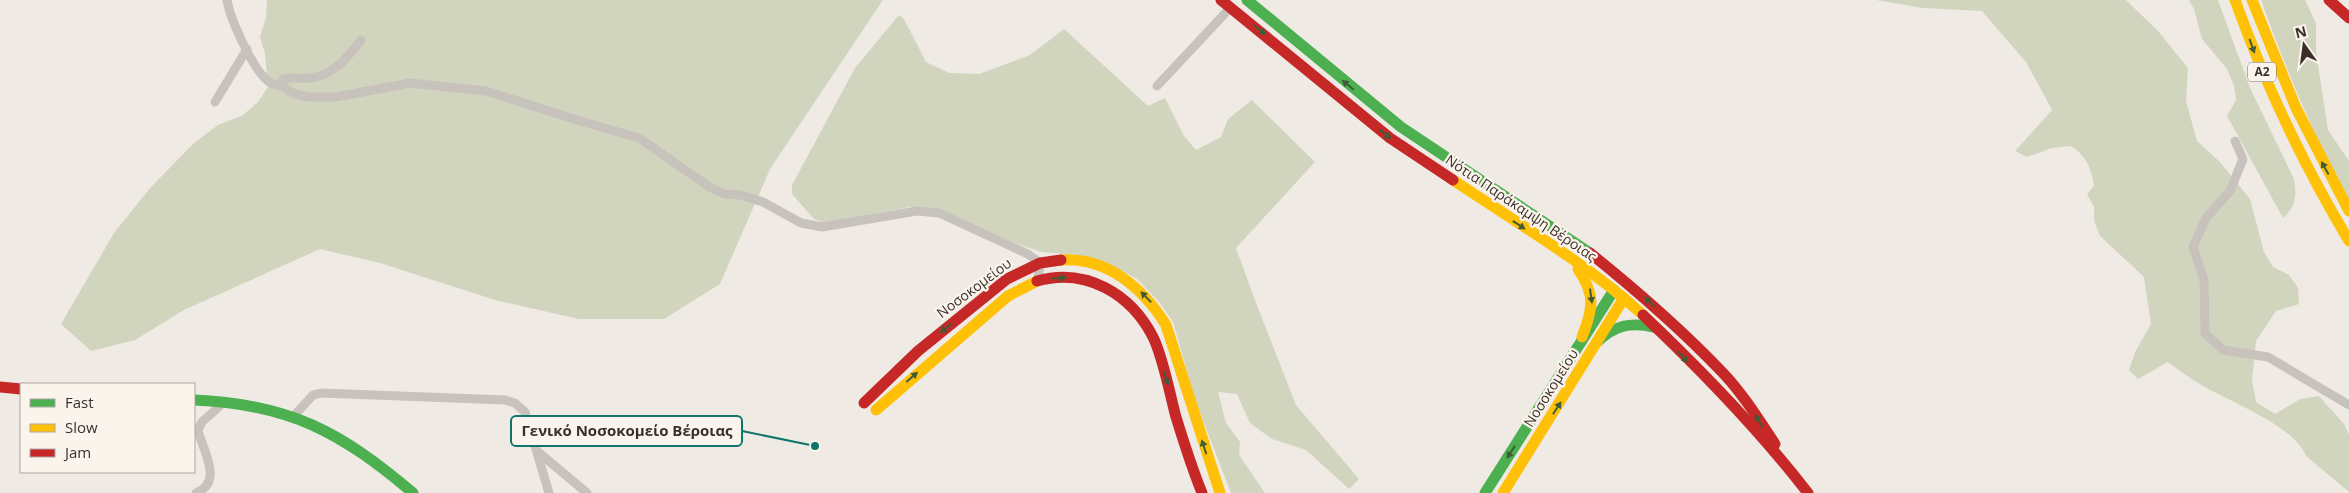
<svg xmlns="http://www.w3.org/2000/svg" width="2349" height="493" font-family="'Open Sans',sans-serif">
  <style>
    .green { fill: #d1d5be }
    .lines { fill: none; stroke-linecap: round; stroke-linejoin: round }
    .street { stroke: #c8c2bd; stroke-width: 9 }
    .fast { stroke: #4caf50; stroke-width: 11 }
    .slow { stroke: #ffc107; stroke-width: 11 }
    .jam { stroke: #c62828; stroke-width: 11 }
    .oneway { fill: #405c37 }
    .labels { text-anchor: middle; stroke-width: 4.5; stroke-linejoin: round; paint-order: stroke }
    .shield { fill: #fbf4ed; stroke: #746a64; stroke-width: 1 }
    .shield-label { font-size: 12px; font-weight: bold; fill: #3a2f2a }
    .street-label { font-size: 14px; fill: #3a2f2a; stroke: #fbf4ed }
    .leader { fill: none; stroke: #0f766e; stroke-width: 2 }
    .callout-dot { fill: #0f766e; stroke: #fbf4ed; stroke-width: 2 }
    .callout { fill: #fbf4ed; stroke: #0f766e; stroke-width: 2 }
    .callout-label { font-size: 15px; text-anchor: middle; font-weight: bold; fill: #3a2f2a }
  </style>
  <rect width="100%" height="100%" fill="#f0eae4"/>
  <g class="green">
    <path d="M267,0H883L770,169L720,284L664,319H579L495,300L380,263L320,249L184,310L135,340L91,351L61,324L114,233L151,187L194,143L218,125L243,115L258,102L268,87L265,54L260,37L266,18Z"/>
    <path d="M1876,0H2126L2158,31L2188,68L2186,101L2197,141L2219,161L2250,199L2264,252L2273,267L2289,275L2298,288L2299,304L2276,311L2256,341L2252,380L2256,402L2275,414L2300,399L2319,396L2344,424L2349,435V492L2306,456C2296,427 2229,401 2203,386C2191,379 2179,370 2168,362L2138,379L2129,370L2135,352L2151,324L2144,277L2100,236L2094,221V207L2087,194L2094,186C2091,167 2086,156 2071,146L2052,148L2027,157L2015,151L2052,110L2026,62L1982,11L1923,8Z"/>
    <path d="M2189,0H2218L2250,88L2294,179C2297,194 2296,207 2283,218L2227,116L2236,100L2234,86L2227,69L2202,39L2194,9Z"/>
    <path d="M2261,0H2305L2316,23V52L2328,130L2349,161V204C2315,138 2286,70 2261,0Z"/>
    <path d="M899,15L904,19L926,62L949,73L979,74L1030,55L1064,29L1148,106L1165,98L1184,136L1196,150L1221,137L1228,119L1252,100L1315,162L1236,248L1256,303L1296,405L1359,479L1349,489L1306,450L1272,439L1250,423L1237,394L1218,392L1226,423L1240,442L1239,455L1265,493H1231L1195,400L1173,322L1160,303L1137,279L1106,262L1077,255L1041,252L1010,241L943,211L910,207L824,223L814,219L792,194V185L855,68Z"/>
  </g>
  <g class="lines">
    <g class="street">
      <path d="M227,0C230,18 254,74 271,83C274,85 279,85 282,86"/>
      <path d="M361,40C348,57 334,75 311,78C302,79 293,77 283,79L282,86L294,94L309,97H336L410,83L486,91L577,120L639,138L711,188L724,194L740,195L763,202L801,223L822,227L917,211L939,213L1028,254L1040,263L1038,280"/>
      <path d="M1157,86L1231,7"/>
      <path d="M215,102L247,49"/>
      <path d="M2235,141L2243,159L2230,191L2206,218L2193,247L2204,280L2205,333L2223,350L2268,357L2349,405"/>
      <path d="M293,417L313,395L321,393L505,400L515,403L525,412L549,493"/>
      <path d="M537,451L587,493"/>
      <path d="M196,493C224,482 203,451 198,430L202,422L224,402"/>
    </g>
    <g class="fast">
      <path d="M1247,0L1401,127L1590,253"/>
      <path d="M1597,342C1615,325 1630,322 1654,327"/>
      <path d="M194,400C290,404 341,432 413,493"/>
      <path d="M1485,493L1614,290"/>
    </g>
    <g class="slow">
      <path d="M2235,0C2265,84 2303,164 2349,241"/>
      <path d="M2252,0L2296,108L2349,211"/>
      <path d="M1453,180C1517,223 1586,263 1643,315"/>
      <path d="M1061,260C1107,257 1143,288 1166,325L1220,493"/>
      <path d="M1578,269C1596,295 1593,309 1582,337"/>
      <path d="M876,410L1008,296L1037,281"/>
      <path d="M1503,493L1624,298"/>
    </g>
    <g class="jam">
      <path d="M1221,0L1390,138L1453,180"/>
      <path d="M2329,0L2349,18"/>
      <path d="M1590,253C1636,290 1682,330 1723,373C1743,394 1759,420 1775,444"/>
      <path d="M1037,281C1086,267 1131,294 1153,337C1163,357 1170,395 1176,417C1184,443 1192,468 1202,493"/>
      <path d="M1643,315C1700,369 1760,431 1808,493"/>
      <path d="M0,387L21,389"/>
      <path d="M864,403L918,351L1007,279L1040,263L1061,260"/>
    </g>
  </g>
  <defs><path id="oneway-solid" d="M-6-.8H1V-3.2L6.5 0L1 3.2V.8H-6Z" transform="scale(1.25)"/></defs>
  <g class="oneway">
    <use href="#oneway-solid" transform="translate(1260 30) rotate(40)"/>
    <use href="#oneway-solid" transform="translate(2252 46) rotate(70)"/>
    <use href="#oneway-solid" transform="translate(1348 85) rotate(-140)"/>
    <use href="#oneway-solid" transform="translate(1385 134) rotate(38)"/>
    <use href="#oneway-solid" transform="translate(2325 168) rotate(-119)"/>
    <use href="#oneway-solid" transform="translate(1519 225) rotate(34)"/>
    <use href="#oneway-solid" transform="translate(1059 278) rotate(-4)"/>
    <use href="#oneway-solid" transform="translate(1591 296) rotate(82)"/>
    <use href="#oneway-solid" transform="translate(1146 297) rotate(-134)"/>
    <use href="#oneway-solid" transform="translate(1650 302) rotate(-137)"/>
    <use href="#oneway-solid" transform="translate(946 328) rotate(140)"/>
    <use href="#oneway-solid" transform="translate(1683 357) rotate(49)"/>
    <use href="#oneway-solid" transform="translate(912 377) rotate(-41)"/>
    <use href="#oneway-solid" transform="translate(1166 378) rotate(73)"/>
    <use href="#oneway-solid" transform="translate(1557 408) rotate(-57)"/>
    <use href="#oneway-solid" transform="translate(1759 421) rotate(-121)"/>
    <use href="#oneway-solid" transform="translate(1204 447) rotate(-108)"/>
    <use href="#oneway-solid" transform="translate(1511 452) rotate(122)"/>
  </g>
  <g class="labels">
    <rect class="shield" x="2248" y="62.5" width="28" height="19" rx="4"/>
    <g class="shield-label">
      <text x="2262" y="76">Α2</text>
    </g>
    <g class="street-label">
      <text transform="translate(1521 208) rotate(34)" y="5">Νότια Παράκαμψη Βέροιας</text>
      <text transform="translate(974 288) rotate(-37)" y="5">Νοσοκομείου</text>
      <text transform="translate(1551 388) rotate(-58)" y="5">Νοσοκομείου</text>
    </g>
  </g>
  <path class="leader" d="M815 446L742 431"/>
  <circle class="callout-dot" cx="815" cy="446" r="5"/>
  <rect class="callout" x="511" y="416" width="231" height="30" rx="5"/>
  <g class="callout-label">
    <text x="627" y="436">Γενικό Νοσοκομείο Βέροιας</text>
  </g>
  <rect x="20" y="383" width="175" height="90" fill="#fbf4ed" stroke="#aea59f"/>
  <rect x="30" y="399" width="25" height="8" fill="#4caf50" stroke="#aea59f"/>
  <text x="65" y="408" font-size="15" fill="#3a2f2a">Fast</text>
  <rect x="30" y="424" width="25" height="8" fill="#ffc107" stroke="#aea59f"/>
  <text x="65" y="433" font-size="15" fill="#3a2f2a">Slow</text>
  <rect x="30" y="449" width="25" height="8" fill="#c62828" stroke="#aea59f"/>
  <text x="65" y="458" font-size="15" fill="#3a2f2a">Jam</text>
  <g transform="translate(2304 45) rotate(346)" stroke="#fbf4ed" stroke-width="4" paint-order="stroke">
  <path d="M0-4L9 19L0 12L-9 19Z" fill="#3a2f2a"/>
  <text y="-8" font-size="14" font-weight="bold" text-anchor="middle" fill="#3a2f2a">N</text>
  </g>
</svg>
